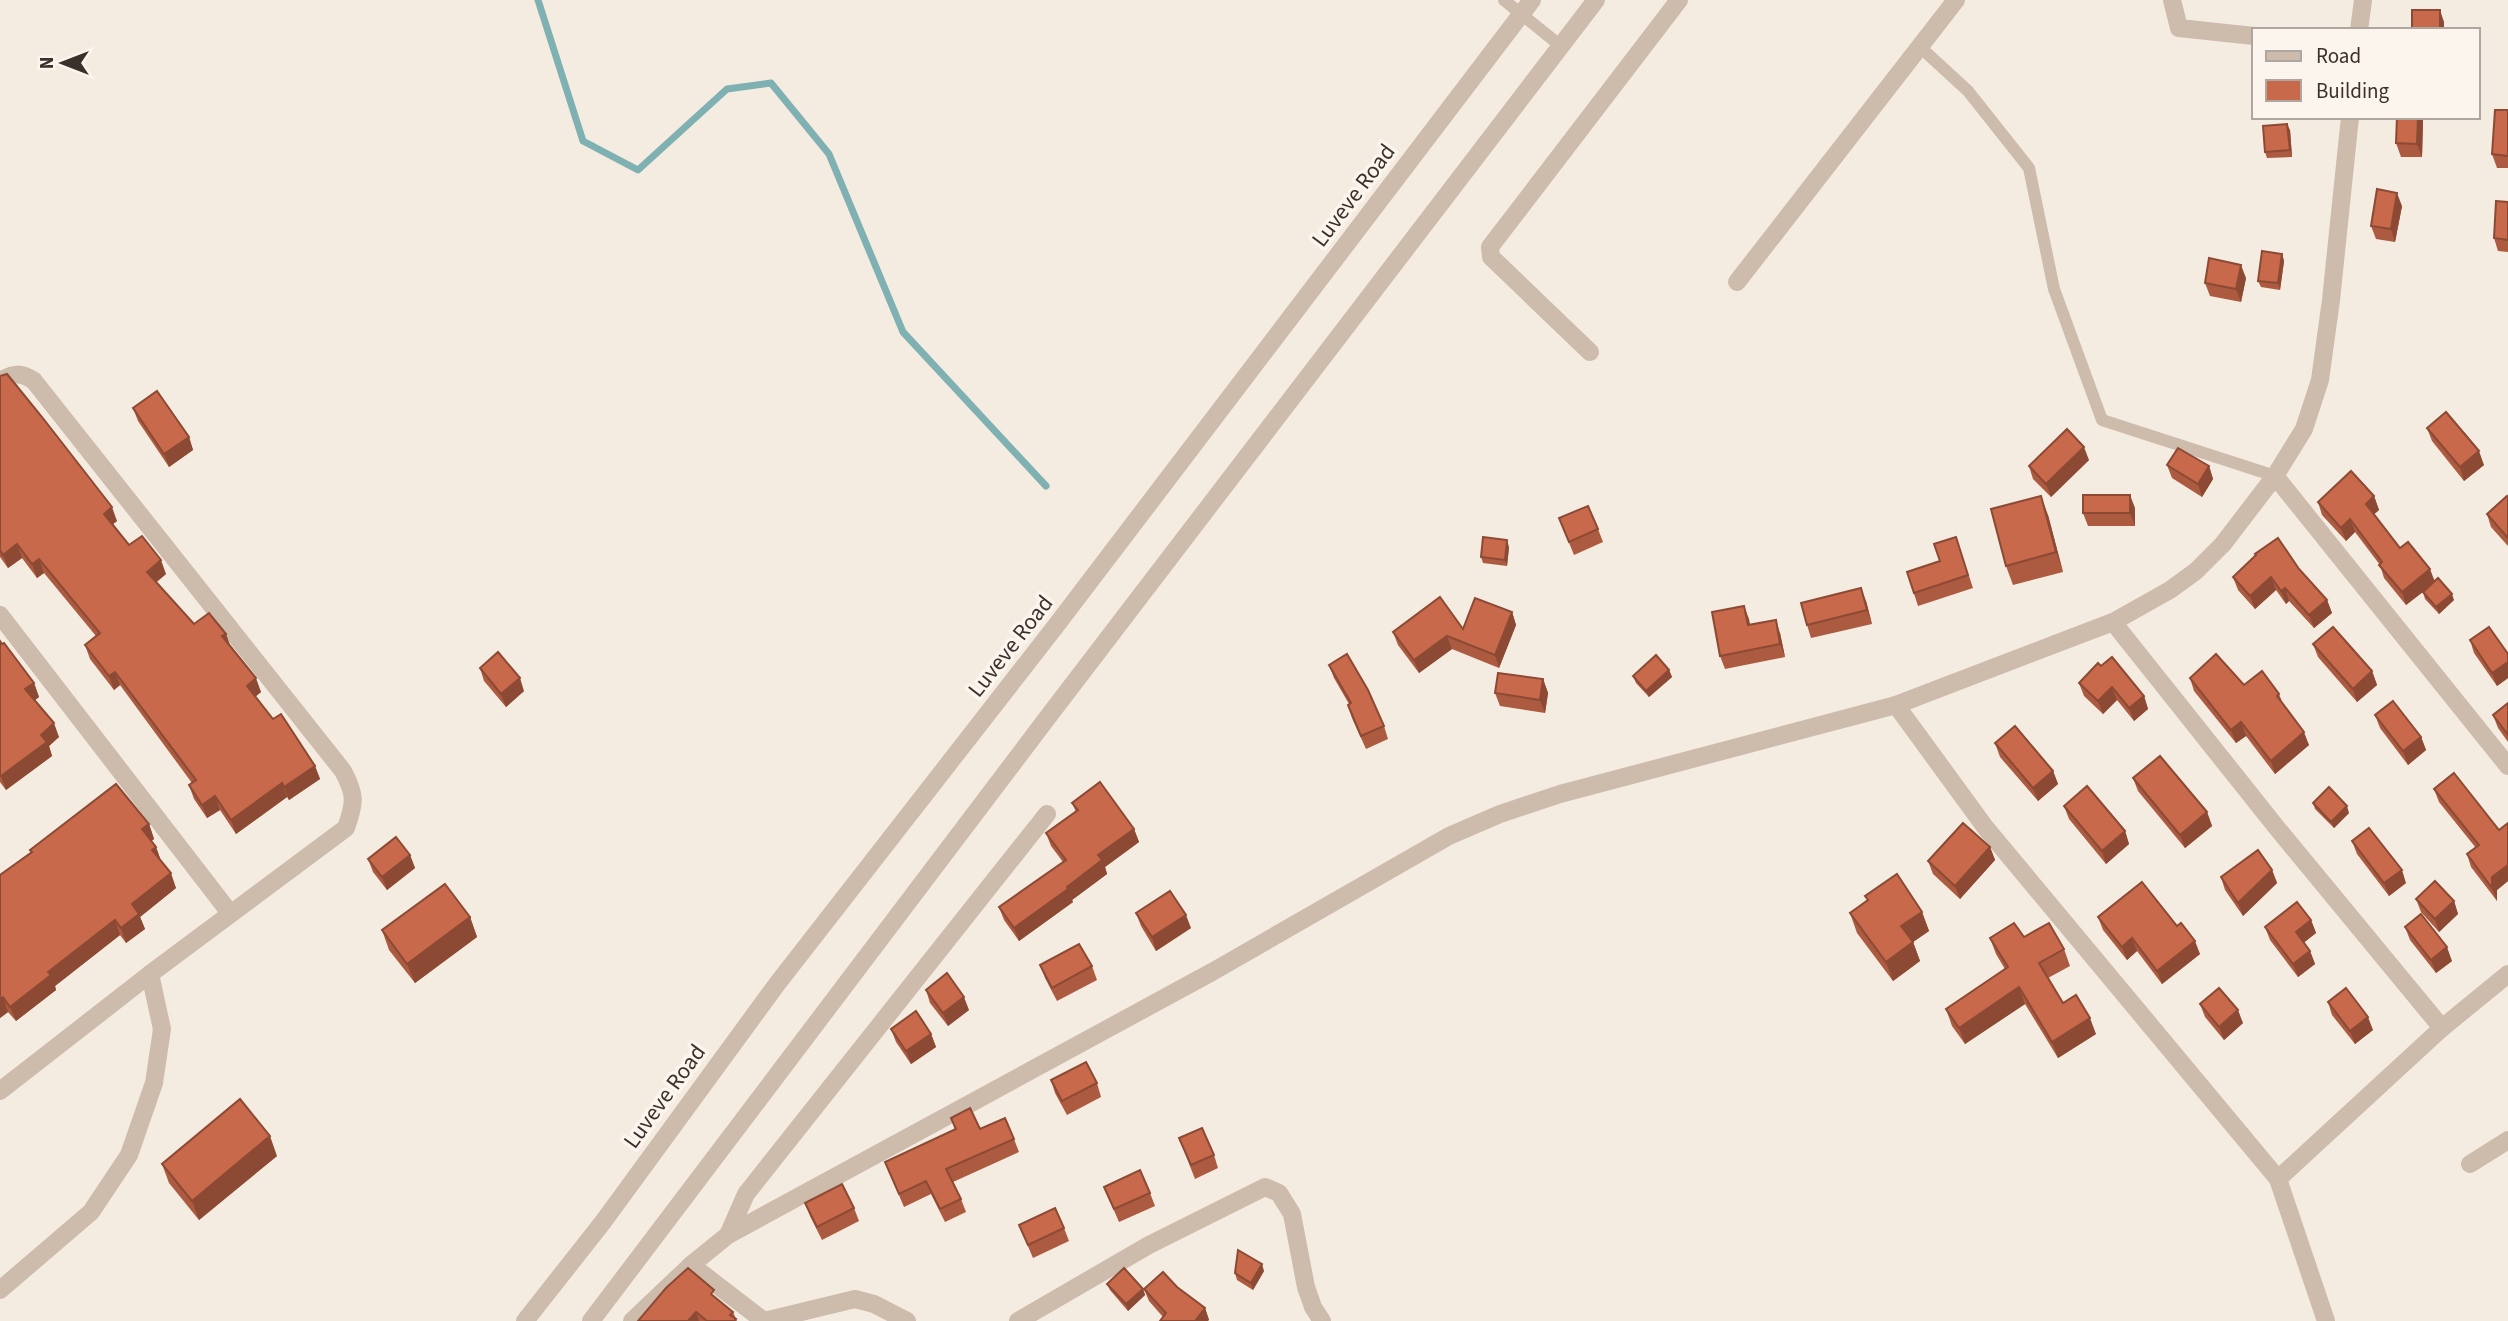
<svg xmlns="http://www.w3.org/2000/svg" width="2508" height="1321" font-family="'Source Sans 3',sans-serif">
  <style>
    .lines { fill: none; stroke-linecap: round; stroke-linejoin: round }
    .stream { stroke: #7fb0b2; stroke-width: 7 }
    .service { stroke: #cdbbac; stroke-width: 12 }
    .minor { stroke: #cdbbac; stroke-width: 18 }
    .tertiary { stroke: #cdbbac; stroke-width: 18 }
    .wall { fill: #ac5a40 }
    .shaded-wall { fill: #8c4a34 }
    .building { fill: #c8694b; stroke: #8c4a34; stroke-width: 2 }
    .labels { text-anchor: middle; stroke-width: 7; stroke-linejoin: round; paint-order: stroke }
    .street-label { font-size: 23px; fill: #3b302b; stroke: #fbf5ee }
  </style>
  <rect width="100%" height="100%" fill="#f4ebe1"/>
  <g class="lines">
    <path class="stream" d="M538,0L583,141L638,170L727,89L771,83L829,154L903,332L1046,486"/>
    <g class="service">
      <path d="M1504,0L1562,47"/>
      <path d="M1919,46L1968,91L2029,168L2054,289L2102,420L2275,476"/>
    </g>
    <g class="minor">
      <path d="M2172,0L2179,28L2254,36"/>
      <path d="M2359,30L2363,0"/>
      <path d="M1737,282L1956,0"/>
      <path d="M1590,352L1491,257L1490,247L1679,0"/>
      <path d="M0,381C13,373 21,372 34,381L343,771C356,795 355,803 346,828L150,974L0,1091"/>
      <path d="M2275,476L2508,766"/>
      <path d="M0,615L230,913"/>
      <path d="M2113,622L2277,828L2442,1028"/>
      <path d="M1896,705L1985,827L2278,1179L2326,1321"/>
      <path d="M2470,1164L2508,1140"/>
      <path d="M2278,1179L2442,1028L2508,974"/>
      <path d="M728,1235L746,1194L1047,814"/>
      <path d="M691,1265L764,1321"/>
      <path d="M0,1290L91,1212L129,1155L154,1083L162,1029L150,974"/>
      <path d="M632,1321L691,1265L728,1235L1212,972L1449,836L1500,814L1560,794L1896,705L2113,622L2170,590L2196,571L2223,544L2275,476L2304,429L2320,380L2331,300L2350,117"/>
      <path d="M764,1321L855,1299L874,1304L907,1321"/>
      <path d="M1018,1321L1149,1245L1265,1187L1279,1193L1292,1214L1306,1287L1313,1307L1322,1321"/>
    </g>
    <g class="tertiary">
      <path d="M525,1321L603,1222L777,984L1055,627L1532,0"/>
      <path d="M591,1321L1054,709L1596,0"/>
    </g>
  </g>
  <g class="wall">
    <path d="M2508,110V168H2497L2492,154Z"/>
    <path d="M2397,117H2422L2423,120L2422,157H2401L2396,143Z"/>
    <path d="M2290,130L2292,157L2267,158L2265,152Z"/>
    <path d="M2508,202V252L2498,251L2494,238Z"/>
    <path d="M2402,206L2395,242L2376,239L2371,226Z"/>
    <path d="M2282,254L2284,261L2280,290L2261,287L2258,281Z"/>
    <path d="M2246,278L2241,302L2210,296L2205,283Z"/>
    <path d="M0,376L117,521L113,524L129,545L166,574L156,582L194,624L226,634L230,646L261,692L255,697L273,719L315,766L320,779L289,800L287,797L236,834L220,810L207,818L194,799L189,785L192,783L120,685L114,690L90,659L85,645L96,636L44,573L37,578L22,558L8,568L0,557Z"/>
    <path d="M133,408L189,437L193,450L169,467L138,421Z"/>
    <path d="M2427,428L2484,465L2464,481L2432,441Z"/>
    <path d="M2089,460L2051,497L2033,479L2029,466Z"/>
    <path d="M2167,465L2209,466L2213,479L2202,497L2172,478Z"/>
    <path d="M2374,496L2379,510L2374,514L2400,548L2454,600L2439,614L2425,599L2423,592L2427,589L2406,605L2384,578L2380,565L2355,532L2346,541L2322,515L2318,502Z"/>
    <path d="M2508,497V546L2491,527L2487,514Z"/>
    <path d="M2135,508V526H2088L2083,513Z"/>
    <path d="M2048,515L2063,572L2013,585L2006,566Z"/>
    <path d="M1559,518L1598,529L1603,542L1574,555Z"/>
    <path d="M1956,537L1973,588L1918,606L1907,572L1940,561Z"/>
    <path d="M1509,547L1507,566L1483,563L1481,557Z"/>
    <path d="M2299,569L2327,600L2332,613L2314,628L2289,601L2286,604L2276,590L2255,609L2238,590L2233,577Z"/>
    <path d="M1866,601L1872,624L1811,638L1807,625Z"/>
    <path d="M1744,606L1750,624L1780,633L1785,657L1725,669L1720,656Z"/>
    <path d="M1512,612L1516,625L1499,668L1452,649L1419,673L1398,645L1393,632L1463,629Z"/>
    <path d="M2470,640L2508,654V678L2497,686L2474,653Z"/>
    <path d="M0,641L34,683L39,697L35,700L59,737L49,746L52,756L6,790L0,782Z"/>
    <path d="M2313,644L2372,671L2377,685L2357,702L2318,657Z"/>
    <path d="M1329,665L1384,726L1388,739L1366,749L1352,718L1348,705L1349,704L1334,678Z"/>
    <path d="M2101,666L2144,696L2148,709L2134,721L2117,700L2103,714L2084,696L2079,683Z"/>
    <path d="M480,668L524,691L506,707L484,681Z"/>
    <path d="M1669,670L1672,677L1649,697L1636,683L1633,676Z"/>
    <path d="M2190,678L2244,685L2279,694L2283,704L2309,745L2275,774L2246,736L2236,743L2194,691Z"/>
    <path d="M1543,679L1548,693L1545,713L1500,706L1495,693Z"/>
    <path d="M2508,703V742L2498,728L2493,715Z"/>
    <path d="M2375,715L2421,737L2426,750L2408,765L2380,728Z"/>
    <path d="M1995,743L2053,771L2058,784L2038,801L2000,757Z"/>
    <path d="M2133,778L2207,812L2212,826L2185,848L2138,791Z"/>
    <path d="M2434,789L2499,830L2508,823V881L2497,890V901L2471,867L2467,854L2476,848L2439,802Z"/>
    <path d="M1072,803L1134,829L1139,842L1105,867L1107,874L1072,900L1073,902L1019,941L1004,920L999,907L1063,862L1051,846L1046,833L1076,812Z"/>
    <path d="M2313,803L2349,813L2334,828L2315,809Z"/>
    <path d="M2064,806L2125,831L2129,844L2106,864L2069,819Z"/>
    <path d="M149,824L154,839L151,841L156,847L161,861L176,888L140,917L145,929L126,943L120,935L55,986L56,990L16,1021L8,1012L0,1018V875L31,853L30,850Z"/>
    <path d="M2352,841L2406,883L2389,896L2357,854Z"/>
    <path d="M1990,847L1995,860L1960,899L1933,874L1928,861Z"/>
    <path d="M410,855L415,868L387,890L373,872L368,859Z"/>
    <path d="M2272,870L2277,883L2243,916L2225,890L2221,877Z"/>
    <path d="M1865,896L1922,912L1929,931L1913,942L1920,961L1893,981L1857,933L1850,913L1867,900Z"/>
    <path d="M2416,899L2454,901L2458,914L2439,932L2421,912Z"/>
    <path d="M1136,913L1191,928L1156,951L1141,926Z"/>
    <path d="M470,917L477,937L415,983L389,950L382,930Z"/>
    <path d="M2098,917L2200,954L2162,984L2137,951L2127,960L2103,930Z"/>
    <path d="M2311,920L2316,933L2304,942L2310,951L2315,964L2298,977L2270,940L2265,927Z"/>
    <path d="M2405,927L2452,961L2436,973L2410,940Z"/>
    <path d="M2024,937L2064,949L2070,966L2048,978L2063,1003L2096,1034L2058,1058L2025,1004L1965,1044L1952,1026L1946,1009L2005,969L1996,954L1990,938Z"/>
    <path d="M1040,965L1092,966L1097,980L1057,1001L1045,978Z"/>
    <path d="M926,990L969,1010L948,1026L930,1003Z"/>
    <path d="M2328,1002L2373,1030L2355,1044L2332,1015Z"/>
    <path d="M2200,1004L2243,1023L2224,1040L2205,1017Z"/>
    <path d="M891,1029L931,1034L936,1047L911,1064L896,1042Z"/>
    <path d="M1051,1080L1097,1083L1101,1097L1067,1115L1055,1093Z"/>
    <path d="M951,1118L980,1129L1014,1139L1019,1152L953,1182L961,1199L966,1212L945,1222L931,1194L904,1207L885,1162L955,1130Z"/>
    <path d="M1179,1138L1214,1155L1218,1168L1195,1179Z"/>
    <path d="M277,1156L199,1220L169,1183L162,1164Z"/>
    <path d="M1104,1187L1150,1193L1155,1206L1119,1222Z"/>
    <path d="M805,1203L854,1208L859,1221L822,1240L810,1216Z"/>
    <path d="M1019,1225L1064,1228L1069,1241L1033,1258Z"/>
    <path d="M1264,1271L1253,1290L1237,1280L1235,1273Z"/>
    <path d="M1107,1284L1143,1289L1145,1295L1128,1311L1110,1290Z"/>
    <path d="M1177,1287L1205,1308L1209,1320L1163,1317L1149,1301L1144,1289Z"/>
    <path d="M717,1299L733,1312L737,1321H638Z"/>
  </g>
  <g class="shaded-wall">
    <path d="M2440,10L2444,22V30H2440Z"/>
    <path d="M2418,117H2422L2423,120L2422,157L2417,144Z"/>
    <path d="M2287,124L2290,130L2292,157L2290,150Z"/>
    <path d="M2397,193L2402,206L2395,242L2391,229Z"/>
    <path d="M2282,254L2284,261L2280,290L2278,283Z"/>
    <path d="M2241,265L2246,278L2241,302L2236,289Z"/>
    <path d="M189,437L193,450L169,467L164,454Z"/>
    <path d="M2084,447L2089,460L2051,497L2046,484Z"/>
    <path d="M2479,451L2484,465L2464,481L2460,467Z"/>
    <path d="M2209,466L2213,479L2202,497L2198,484Z"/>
    <path d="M2130,495L2135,508V526L2130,513Z"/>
    <path d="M2041,496L2048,515L2063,572L2056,552Z"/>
    <path d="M2374,496L2379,510L2371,517L2366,504Z"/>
    <path d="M112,507L117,521L109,527L104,514Z"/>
    <path d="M2350,519L2355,532L2346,541L2341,528Z"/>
    <path d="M1507,540L1509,547L1507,566L1505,560Z"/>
    <path d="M17,544L22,558L8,568L3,555Z"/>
    <path d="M39,559L44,573L37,578L32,564Z"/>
    <path d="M161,560L166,574L152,586L147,572Z"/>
    <path d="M2430,569L2435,582L2406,605L2402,592Z"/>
    <path d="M2271,577L2276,590L2255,609L2250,596Z"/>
    <path d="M1861,588L1866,601L1872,624L1867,610Z"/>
    <path d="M2285,588L2289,601L2286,604L2281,591Z"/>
    <path d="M2452,594L2454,600L2439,614L2436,607Z"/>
    <path d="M2327,600L2332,613L2314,628L2309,615Z"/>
    <path d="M1744,606L1749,619L1752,638L1748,625Z"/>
    <path d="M1512,612L1516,625L1499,668L1495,655Z"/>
    <path d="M1776,620L1780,633L1785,657L1780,644Z"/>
    <path d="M226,634L231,648L222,636Z"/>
    <path d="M1447,636L1452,649L1419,673L1414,660Z"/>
    <path d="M2508,662V678L2497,686L2492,673Z"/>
    <path d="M1669,670L1672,677L1649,697L1646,691Z"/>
    <path d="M2372,671L2377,685L2357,702L2353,689Z"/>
    <path d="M115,672L120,685L114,690L109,676Z"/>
    <path d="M256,678L261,692L252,699L247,686Z"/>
    <path d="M520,678L524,691L506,707L501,694Z"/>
    <path d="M1543,679L1548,693L1545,713L1540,700Z"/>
    <path d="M34,683L39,697L31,703L25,689Z"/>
    <path d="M2112,687L2117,700L2103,714L2098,701Z"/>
    <path d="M2144,696L2148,709L2134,721L2129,708Z"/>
    <path d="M2241,722L2246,736L2236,743L2231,730Z"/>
    <path d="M54,723L59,737L49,746L52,756L6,790L1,776L41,735Z"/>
    <path d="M2304,732L2309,745L2275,774L2271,761Z"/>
    <path d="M2421,737L2426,750L2408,765L2403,751Z"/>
    <path d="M315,766L320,779L289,800L284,787Z"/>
    <path d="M2053,771L2058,784L2038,801L2033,788Z"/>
    <path d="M282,783L287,797L236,834L231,820Z"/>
    <path d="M215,796L220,810L207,818L202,805Z"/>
    <path d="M2347,806L2349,813L2334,828L2331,822Z"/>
    <path d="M2207,812L2212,826L2185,848L2180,835Z"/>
    <path d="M149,824L154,839L148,844L142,829Z"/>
    <path d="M1134,829L1139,842L1105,867L1107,874L1072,900L1073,902L1019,941L1014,928L1067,887L1098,855Z"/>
    <path d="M2125,831L2129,844L2106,864L2102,851Z"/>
    <path d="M156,847L161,861L152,850Z"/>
    <path d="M1990,847L1995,860L1960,899L1955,886Z"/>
    <path d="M410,855L415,868L387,890L382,877Z"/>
    <path d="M2508,865V881L2497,890V901L2492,888V877Z"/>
    <path d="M2272,870L2277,883L2243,916L2238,903Z"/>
    <path d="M2402,870L2406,883L2389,896L2384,883Z"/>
    <path d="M171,873L176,888L140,917L145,929L126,943L121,928L132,904Z"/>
    <path d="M2454,901L2458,914L2439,932L2435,919Z"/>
    <path d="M1922,912L1929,931L1913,942L1920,961L1893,981L1886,962L1901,926Z"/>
    <path d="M1186,915L1191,928L1156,951L1152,937Z"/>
    <path d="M470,917L477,937L415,983L407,964Z"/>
    <path d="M115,920L120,935L55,986L56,990L16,1021L10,1007L48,972Z"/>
    <path d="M2311,920L2316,933L2301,945L2296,932Z"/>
    <path d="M2132,938L2137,951L2127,960L2122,947Z"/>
    <path d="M2195,941L2200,954L2162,984L2157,971Z"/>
    <path d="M2447,947L2452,961L2436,973L2431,960Z"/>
    <path d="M2310,951L2315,964L2298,977L2293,964Z"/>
    <path d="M2019,987L2025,1004L1965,1044L1959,1028Z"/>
    <path d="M3,997L8,1012L0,1018V999Z"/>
    <path d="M964,997L969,1010L948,1026L943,1013Z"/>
    <path d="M2238,1010L2243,1023L2224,1040L2219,1027Z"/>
    <path d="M2368,1017L2373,1030L2355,1044L2350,1031Z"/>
    <path d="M2090,1018L2096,1034L2058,1058L2052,1042Z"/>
    <path d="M931,1034L936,1047L911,1064L906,1051Z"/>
    <path d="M270,1136L277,1156L199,1220L192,1201Z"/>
    <path d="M1262,1264L1264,1271L1253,1290L1251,1283Z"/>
    <path d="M1143,1289L1145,1295L1128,1311L1126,1304Z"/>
    <path d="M1205,1308L1209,1320L1208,1321H1195Z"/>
    <path d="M696,1312L699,1321H688Z"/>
  </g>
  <g class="building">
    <rect x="2412" y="10" width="28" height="20"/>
    <path d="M2495,110H2508V156L2492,154Z"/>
    <path d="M2397,117H2418L2417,144L2396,143Z"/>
    <path d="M2287,124L2290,150L2265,152L2263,126Z"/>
    <path d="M2377,189L2397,193L2391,229L2371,226Z"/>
    <path d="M2496,201L2508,202V240L2494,238Z"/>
    <path d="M2262,251L2282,254L2278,283L2258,281Z"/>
    <path d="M2209,258L2241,265L2236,289L2205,283Z"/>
    <path d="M7,374L42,417L112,507L104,514L129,545L142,536L161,560L147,572L194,624L209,613L226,634L222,636L256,678L247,686L273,719L281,714L315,766L284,787L282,783L231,820L215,796L202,805L189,785L196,780L115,672L109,676L85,645L100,633L39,559L32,564L17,544L3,555L0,550V376Z"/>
    <path d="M157,391L189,437L164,454L133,408Z"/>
    <path d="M2446,412L2479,451L2460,467L2427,428Z"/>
    <path d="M2067,429L2084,447L2046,484L2029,466Z"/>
    <path d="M2178,448L2209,466L2198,484L2167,465Z"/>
    <path d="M2351,471L2374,496L2366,504L2400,548L2408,542L2430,569L2402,592L2379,565L2382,562L2350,519L2341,528L2318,502Z"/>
    <rect x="2083" y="495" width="47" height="18"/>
    <path d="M2041,496L2056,552L2006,566L1991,509Z"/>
    <path d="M2507,496L2508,497V538L2487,514Z"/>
    <path d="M1588,506L1598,529L1569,542L1559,518Z"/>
    <path d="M1483,537L1507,540L1505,560L1481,557Z"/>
    <path d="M1956,537L1968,575L1914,593L1907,572L1940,561L1934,544Z"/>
    <path d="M2278,538L2299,569L2327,600L2309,615L2285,588L2281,591L2271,577L2250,596L2233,577L2256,555L2255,554Z"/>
    <path d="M2438,578L2452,594L2436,607L2423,592Z"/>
    <path d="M1861,588L1867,610L1807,625L1801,603Z"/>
    <path d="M1440,597L1463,629L1475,598L1512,612L1495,655L1447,636L1414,660L1393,632Z"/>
    <path d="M1744,606L1748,625L1776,620L1780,644L1720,656L1712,612Z"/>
    <path d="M2333,627L2372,671L2353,689L2313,644Z"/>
    <path d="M2489,627L2508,654V662L2492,673L2470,640Z"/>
    <path d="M0,641L2,644L4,643L34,683L25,689L54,723L41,735L47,742L1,776L0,775Z"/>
    <path d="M498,652L520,678L501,694L480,668Z"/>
    <path d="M1347,654L1368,690L1384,726L1361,736L1348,705L1351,703L1329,665Z"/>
    <path d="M2216,654L2244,685L2262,671L2279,694L2277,696L2304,732L2271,761L2241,722L2231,730L2190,678Z"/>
    <path d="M1656,655L1669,670L1646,691L1633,676Z"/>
    <path d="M2112,657L2144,696L2129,708L2112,687L2098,701L2079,683L2098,663L2101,666Z"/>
    <path d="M1498,673L1543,679L1540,700L1495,693Z"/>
    <path d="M2393,701L2421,737L2403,751L2375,715Z"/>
    <path d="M2508,703V735L2493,715Z"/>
    <path d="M2015,726L2053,771L2033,788L1995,743Z"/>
    <path d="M2160,756L2207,812L2180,835L2133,778Z"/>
    <path d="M2454,773L2499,830L2508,823V865L2492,877V888L2467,854L2479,845L2434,789Z"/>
    <path d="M1100,782L1134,829L1098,855L1102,860L1067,887L1068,889L1014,928L999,907L1066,860L1046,833L1078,810L1072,803Z"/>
    <path d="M116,784L149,824L142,829L156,847L152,850L171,873L132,904L139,914L121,928L115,920L48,972L51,975L10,1007L3,997L0,999V875L32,852L30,850Z"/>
    <path d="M2087,786L2125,831L2102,851L2064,806Z"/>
    <path d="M2329,787L2347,806L2331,822L2313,803Z"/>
    <path d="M1963,823L1990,847L1955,886L1928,861Z"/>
    <path d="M2369,828L2402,870L2384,883L2352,841Z"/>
    <path d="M396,837L410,855L382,877L368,859Z"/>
    <path d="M2258,850L2272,870L2238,903L2221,877Z"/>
    <path d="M1897,874L1922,912L1901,926L1913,942L1886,962L1850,913L1868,900L1865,896Z"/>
    <path d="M2435,881L2454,901L2435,919L2416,899Z"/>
    <path d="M2142,882L2177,926L2181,923L2195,941L2157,971L2132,938L2122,947L2098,917Z"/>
    <path d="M445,884L470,917L407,964L382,930Z"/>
    <path d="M1170,891L1186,915L1152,937L1136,913Z"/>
    <path d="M2297,902L2311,920L2296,932L2310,951L2293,964L2265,927Z"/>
    <path d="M2421,914L2447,947L2431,960L2405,927Z"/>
    <path d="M2014,923L2024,937L2049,923L2064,949L2039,963L2063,1003L2076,995L2090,1018L2052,1042L2019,987L1959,1028L1946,1009L2008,967L1990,938Z"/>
    <path d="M1079,944L1092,966L1052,988L1040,965Z"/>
    <path d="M947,973L964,997L943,1013L926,990Z"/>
    <path d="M2219,988L2238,1010L2219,1027L2200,1004Z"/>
    <path d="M2346,988L2368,1017L2350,1031L2328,1002Z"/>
    <path d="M916,1011L931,1034L906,1051L891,1029Z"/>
    <path d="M1086,1062L1097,1083L1062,1101L1051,1080Z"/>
    <path d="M240,1099L270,1136L192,1201L162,1164Z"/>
    <path d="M970,1108L980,1129L1005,1118L1014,1139L946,1169L961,1199L940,1209L926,1181L899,1194L885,1162L956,1129L951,1118Z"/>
    <path d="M1202,1128L1214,1155L1191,1165L1179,1138Z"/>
    <path d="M1140,1170L1150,1193L1114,1209L1104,1187Z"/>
    <path d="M842,1184L854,1208L817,1227L805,1203Z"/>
    <path d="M1055,1208L1064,1228L1028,1245L1019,1225Z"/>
    <path d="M1238,1250L1262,1264L1251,1283L1235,1273Z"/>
    <path d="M688,1268L714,1290L711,1294L733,1312L730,1315L736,1319L734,1321H707L696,1312L688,1321H638L666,1288Z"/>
    <path d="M1124,1268L1143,1289L1126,1304L1107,1284Z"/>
    <path d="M1163,1272L1177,1287L1205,1308L1195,1321H1160L1166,1313L1144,1289Z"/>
  </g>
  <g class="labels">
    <g class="street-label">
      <text transform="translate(1353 195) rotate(-53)" y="8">Luveve Road</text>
      <text transform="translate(1010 646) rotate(-52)" y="8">Luveve Road</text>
      <text transform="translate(664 1096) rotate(-54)" y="8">Luveve Road</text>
    </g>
  </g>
  <rect x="2252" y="28" width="228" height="91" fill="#fbf5ee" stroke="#aea6a0" stroke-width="2"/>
  <rect x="2266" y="51" width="35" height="10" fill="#cdbbac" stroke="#aea6a0" stroke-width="2"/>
  <text x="2316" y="63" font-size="21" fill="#3b302b">Road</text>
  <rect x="2266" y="80" width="35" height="21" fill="#c8694b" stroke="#aea6a0" stroke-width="2"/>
  <text x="2316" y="98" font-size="21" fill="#3b302b">Building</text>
  <g transform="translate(63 63) rotate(270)" stroke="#fbf5ee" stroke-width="5" paint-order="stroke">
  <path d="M0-5L12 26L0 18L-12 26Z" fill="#3b302b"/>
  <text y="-10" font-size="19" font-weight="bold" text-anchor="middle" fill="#3b302b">N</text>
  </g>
</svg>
